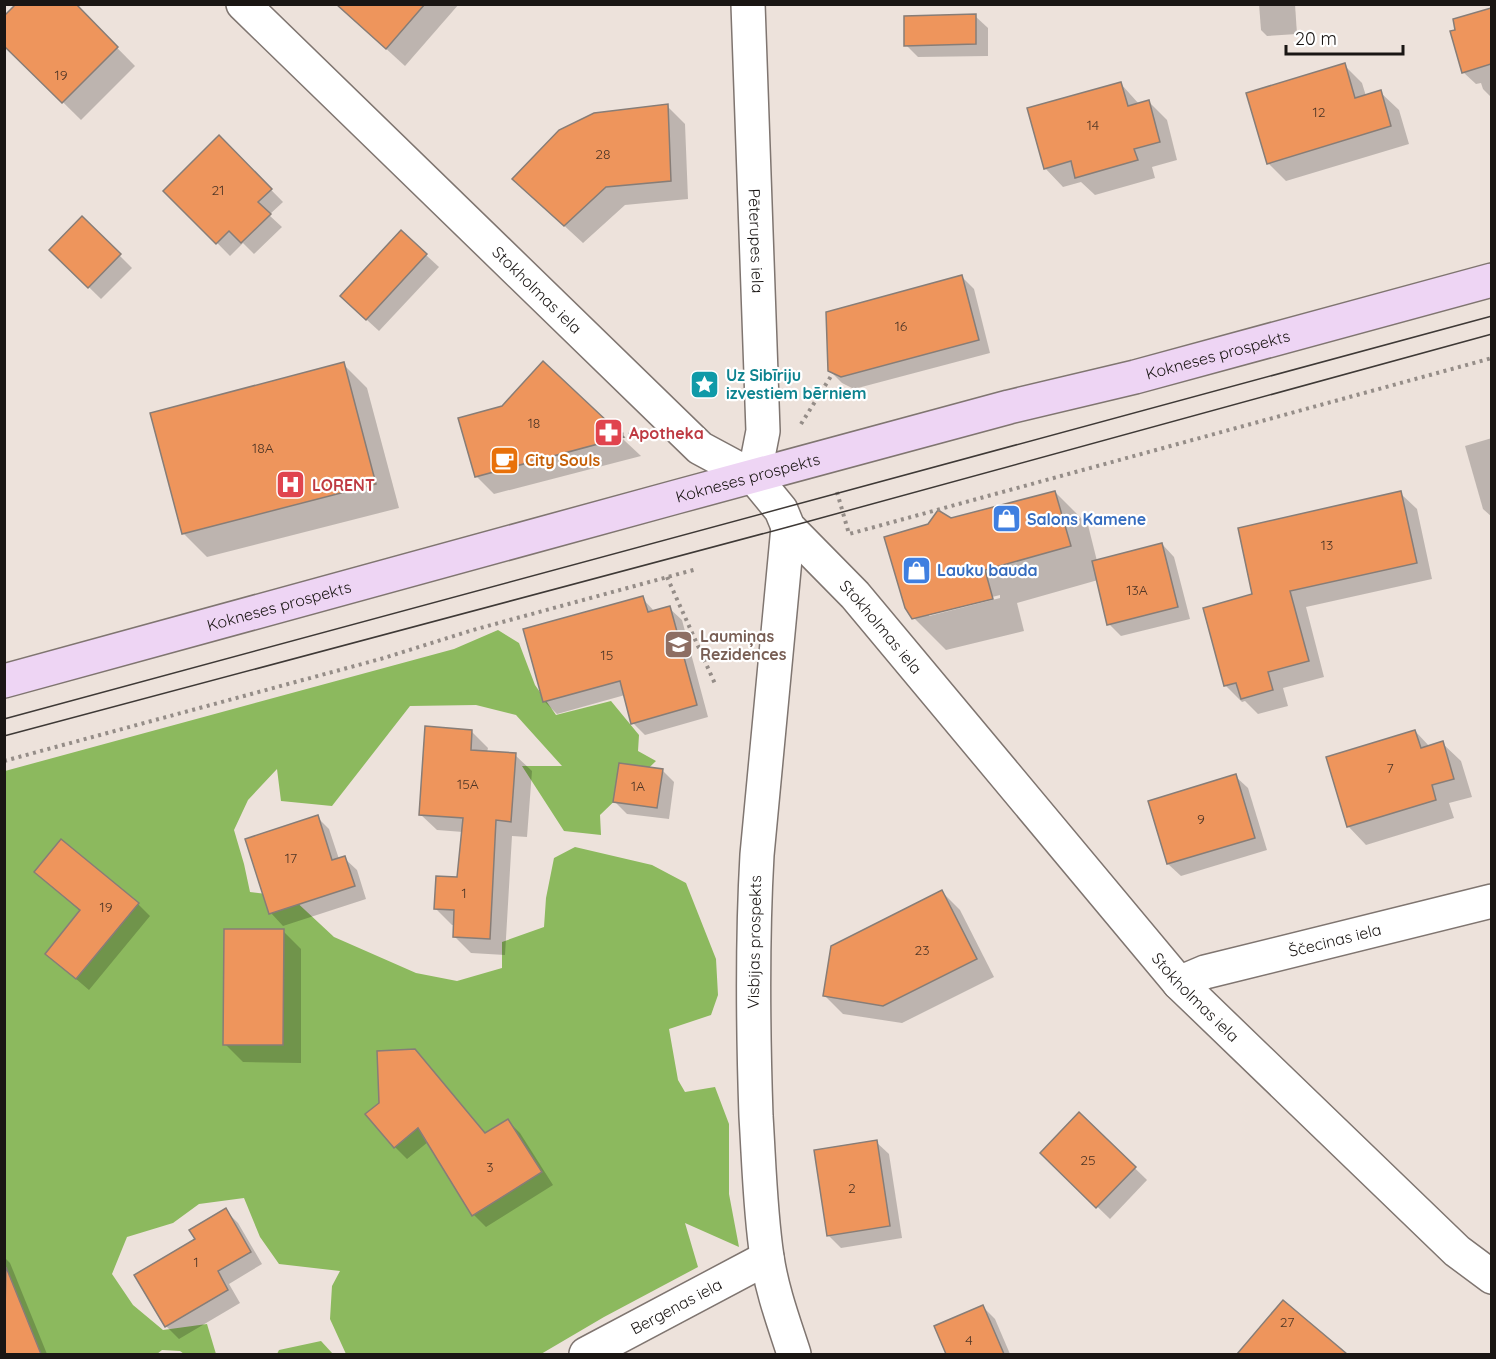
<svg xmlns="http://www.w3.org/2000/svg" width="1496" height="1359" font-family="Quicksand,sans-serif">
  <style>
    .forest { fill: #8cb95e }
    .shadow { fill: #0003; fill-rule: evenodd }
    .building { fill: #ee955c; stroke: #877d77; stroke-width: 1.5 }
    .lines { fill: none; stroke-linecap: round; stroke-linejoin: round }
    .street-casing { stroke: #7f7570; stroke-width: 36 }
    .secondary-casing { stroke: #7f7570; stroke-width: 36 }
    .path { stroke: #958d88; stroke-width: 4; stroke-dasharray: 3 4.5; stroke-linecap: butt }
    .street { stroke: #fff; stroke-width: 33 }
    .secondary { stroke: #eed5f4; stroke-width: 33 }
    .tram { stroke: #3e3936; stroke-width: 1.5 }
    .labels { text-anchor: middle; stroke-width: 4.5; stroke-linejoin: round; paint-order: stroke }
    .number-label { font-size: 14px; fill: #4f3626 }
    .street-label { font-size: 16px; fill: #1a1614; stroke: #fff }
    .culture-label { font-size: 16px; font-weight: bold; fill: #0d838f; stroke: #fff; text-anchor: start }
    .health-label { font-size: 16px; font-weight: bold; fill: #be3a42; stroke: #fff; text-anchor: start }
    .food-label { font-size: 16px; font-weight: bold; fill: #c56008; stroke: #fff; text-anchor: start }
    .shop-label { font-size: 16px; font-weight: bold; fill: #366cbe; stroke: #fff; text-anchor: start }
    .education-label { font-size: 16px; font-weight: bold; fill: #785e54; stroke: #fff; text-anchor: start }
  </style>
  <rect width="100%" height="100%" fill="#ede2db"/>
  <g class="forest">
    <path d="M498,630L519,643L535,685L556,715L611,701L639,735L638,751L656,761L600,815L601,835L564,831L522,766H562L516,715L476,705L410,706L332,806L281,801L277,769L248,800L234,830L244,864L250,892L291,897L334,937L416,973L457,981L502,968V942L544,927L546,898L554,858L575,847L652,865L686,883L716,959L718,995L711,1015L669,1029L678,1080L685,1092L715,1087L729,1124V1194L739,1247L685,1223L698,1267L604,1317L541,1354H346L330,1319L332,1286L340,1271L279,1264L260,1237L244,1198L199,1204L173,1223L127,1237L112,1274L133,1305L163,1330L207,1324L216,1354H184L180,1351L162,1350L157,1354H5V771L454,649Z"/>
    <path d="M321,1341L333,1354H277L279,1350Z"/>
  </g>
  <g class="shadow">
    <path d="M74,4L135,66L81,120L4,44Z"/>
    <path d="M355,4H459L405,66L347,13Z"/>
    <path d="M1259,4H1295L1297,34L1267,36L1261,30Z"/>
    <path d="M1492,9V98L1483,89L1481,83L1476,84L1463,72L1455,21Z"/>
    <path d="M975,16L988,28V56L918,57L906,45Z"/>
    <path d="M1344,65L1362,83L1366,96L1380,92L1399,110L1409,144L1286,181L1268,163Z"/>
    <path d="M1121,84L1139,104L1148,101L1167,120L1177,160L1152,167L1155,178L1095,195L1081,182L1063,187L1045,168Z"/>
    <path d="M667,106L685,124L688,199L625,205L583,243L533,197Z"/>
    <path d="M219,137L283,202L269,215L282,227L254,254L243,243L230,256L166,191Z"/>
    <path d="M82,218L132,268L101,299L51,250Z"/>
    <path d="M401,232L439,267L379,331L354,308Z"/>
    <path d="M961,276L974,289L990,353L854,389L842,383L829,370Z"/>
    <path d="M343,364L367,388L399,508L207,557L184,534L152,414Z"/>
    <path d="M543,364L641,456L494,494L476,476Z"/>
    <path d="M1492,438V517L1483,509L1465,446Z"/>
    <path d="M1055,492L1088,525L1097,561L1162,544L1174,557L1190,619L1121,636L1109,624L1098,580L1017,603L1024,631L946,650L914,618ZM1000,595V598L929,616V613Z"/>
    <path d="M1400,493L1417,509L1432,579L1306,607L1324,677L1283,688L1288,706L1258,714L1245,701L1242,702L1226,686L1205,609L1254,595Z"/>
    <path d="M642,598L655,612L669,608L682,620L708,717L645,735L633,723L625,695L557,714L545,702L525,630Z"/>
    <path d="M471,731L488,748L487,752L515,755L532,771L527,837L512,836L505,955L471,953L454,936L455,925H452L436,909L458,879L463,832L437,830L420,814Z"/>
    <path d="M1415,731L1430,747L1442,743L1461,761L1472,797L1449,803L1454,818L1366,845L1348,826Z"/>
    <path d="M662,770L674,782L669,819L627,814L615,802Z"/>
    <path d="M1235,776L1248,788L1267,850L1181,876L1168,864Z"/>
    <path d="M317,817L329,829L339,859L344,858L357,870L366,899L283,926L271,913Z"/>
    <path d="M36,872L138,904L150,916L89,990L47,954L81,912Z"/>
    <path d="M942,892L960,910L994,977L902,1023L843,1014L824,995Z"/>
    <path d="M283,931L301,949V1063L243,1062L225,1044Z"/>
    <path d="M415,1051L486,1134L508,1121L520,1133L553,1185L486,1227L474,1215L428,1142L407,1159L395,1147L381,1104Z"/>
    <path d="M1079,1114L1147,1180L1110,1219L1042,1153Z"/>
    <path d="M876,1142L889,1154L902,1238L841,1248L828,1235Z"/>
    <path d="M225,1210L238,1223L262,1264L229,1284L240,1303L179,1339L167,1327L137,1276L198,1240Z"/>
    <path d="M4,1257L10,1263L47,1354H4Z"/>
    <path d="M1283,1302L1334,1346L1343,1354H1239Z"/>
    <path d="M983,1307L995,1319L1010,1354H947L936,1327Z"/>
  </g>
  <g class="building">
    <path d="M16,4H76L118,47L62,103L4,46V16Z"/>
    <path d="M336,4H425L386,49Z"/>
    <path d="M1491,8V64L1462,73L1450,31L1455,30L1453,19Z"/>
    <path d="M976,14V44L904,46V16Z"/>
    <path d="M1345,63L1355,98L1381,90L1391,126L1267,164L1246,93Z"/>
    <path d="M1121,82L1128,106L1149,100L1160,142L1134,149L1138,160L1075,178L1071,161L1044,169L1027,108Z"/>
    <path d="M668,104L671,181L606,187L564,226L512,179L559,130L594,113Z"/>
    <path d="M219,135L272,189L258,202L271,214L241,243L229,231L216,244L163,191Z"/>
    <path d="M82,216L121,254L88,288L49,250Z"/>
    <path d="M401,230L427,254L366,320L340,296Z"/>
    <path d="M962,275L979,340L841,377L828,371L826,312Z"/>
    <path d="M543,361L624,437L475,477L458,418L502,406Z"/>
    <path d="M344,362L376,484L182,534L150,413Z"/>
    <path d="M1055,491L1071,546L985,570L993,599L912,619L905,608L884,537L928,524L938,510L951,518Z"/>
    <path d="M1401,491L1417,563L1290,591L1309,661L1268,672L1273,690L1241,699L1236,683L1224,686L1203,608L1252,594L1238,528Z"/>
    <path d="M1162,543L1178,607L1107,625L1092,561Z"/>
    <path d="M643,596L648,612L670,606L697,705L631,724L620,681L543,702L523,629Z"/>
    <path d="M425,726L472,730L471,750L516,753L511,822L496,820L490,939L453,937L454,910L434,909L436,876L457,877L463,818L419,815Z"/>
    <path d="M1415,730L1421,748L1443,741L1454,779L1432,785L1436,800L1347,827L1326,757Z"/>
    <path d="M619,763L663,769L657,808L613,802Z"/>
    <path d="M1236,774L1255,838L1167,864L1148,801Z"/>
    <path d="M318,815L332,860L345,856L355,886L269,914L245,839Z"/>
    <path d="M61,839L139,903L76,979L45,954L80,910L34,872Z"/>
    <path d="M942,890L977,959L883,1006L823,996L831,946Z"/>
    <path d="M224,929H284L283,1045H223Z"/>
    <path d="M415,1049L485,1133L508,1119L542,1172L472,1216L418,1128L394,1148L365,1114L379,1103L377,1051Z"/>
    <path d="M1079,1112L1136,1167L1096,1208L1040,1153Z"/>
    <path d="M877,1140L890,1226L827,1236L814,1150Z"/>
    <path d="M226,1208L251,1252L218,1271L228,1290L165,1327L134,1275L195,1239L189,1230Z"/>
    <path d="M6,1267L41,1354H4Z"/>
    <path d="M1283,1300L1347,1354H1237Z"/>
    <path d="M983,1305L1004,1354H946L934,1326Z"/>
  </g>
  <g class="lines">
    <defs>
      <g id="street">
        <path id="s1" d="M243,4L700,448L754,477L781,510L788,527L855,595L1179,983L1457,1251L1492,1277"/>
        <path id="s2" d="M748,4L763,431L754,477"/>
        <path d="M788,527L757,855C752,942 753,1029 756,1116C759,1163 760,1211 767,1257C772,1291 784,1323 794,1354"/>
        <path id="s3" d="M1179,983L1205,972L1492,901"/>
        <path id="s4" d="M586,1354L767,1258"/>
      </g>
      <g id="secondary">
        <path id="s5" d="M4,681L676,497L1009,407L1135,377L1492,280"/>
      </g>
    </defs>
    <use href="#street" class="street-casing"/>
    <use href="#secondary" class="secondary-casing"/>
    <g class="path">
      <path d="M801,424L833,373"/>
      <path d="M613,434L633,435"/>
      <path d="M837,492L849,534L1492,358"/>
      <path d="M667,577L716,686"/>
      <path d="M4,761L384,658L473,630L697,569"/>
    </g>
    <use href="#street" class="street"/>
    <use href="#secondary" class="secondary"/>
    <g class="tram">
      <path d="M4,719L1492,316"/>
      <path d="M4,736L788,527L1492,334"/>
    </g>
  </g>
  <defs>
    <symbol id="sight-square" viewBox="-11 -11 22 22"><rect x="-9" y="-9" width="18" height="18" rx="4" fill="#0f9aa8" stroke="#fff"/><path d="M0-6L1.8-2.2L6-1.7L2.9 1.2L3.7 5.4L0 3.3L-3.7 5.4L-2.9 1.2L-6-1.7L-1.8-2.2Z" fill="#fff"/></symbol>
    <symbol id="pharmacy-square" viewBox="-11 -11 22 22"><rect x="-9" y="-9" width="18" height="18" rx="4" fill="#e0444e" stroke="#fff"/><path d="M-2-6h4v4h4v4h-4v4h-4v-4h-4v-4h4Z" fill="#fff"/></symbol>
    <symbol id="cafe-square" viewBox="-11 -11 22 22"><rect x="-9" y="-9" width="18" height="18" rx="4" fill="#e8710a" stroke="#fff"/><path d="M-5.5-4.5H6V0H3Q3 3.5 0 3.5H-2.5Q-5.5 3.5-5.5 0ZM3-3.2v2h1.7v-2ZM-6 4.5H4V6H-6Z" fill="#fff"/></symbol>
    <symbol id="hospital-square" viewBox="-11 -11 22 22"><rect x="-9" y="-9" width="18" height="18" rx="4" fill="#e0444e" stroke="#fff"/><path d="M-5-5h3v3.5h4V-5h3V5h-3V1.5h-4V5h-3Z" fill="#fff"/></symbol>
    <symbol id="shop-square" viewBox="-11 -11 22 22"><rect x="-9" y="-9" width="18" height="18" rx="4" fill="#3f7fe0" stroke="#fff"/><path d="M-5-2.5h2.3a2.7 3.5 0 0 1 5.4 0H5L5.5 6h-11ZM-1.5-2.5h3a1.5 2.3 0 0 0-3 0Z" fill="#fff"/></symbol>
    <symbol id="school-square" viewBox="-11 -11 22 22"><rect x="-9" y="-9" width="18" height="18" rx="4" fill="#8d6e63" stroke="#fff"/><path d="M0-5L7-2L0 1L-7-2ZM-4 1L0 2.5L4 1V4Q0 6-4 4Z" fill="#fff"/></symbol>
  </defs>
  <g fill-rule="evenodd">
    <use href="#sight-square" x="688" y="368" width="33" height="33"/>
    <use href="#pharmacy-square" x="592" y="416" width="33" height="33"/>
    <use href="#cafe-square" x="488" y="444" width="33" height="33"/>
    <use href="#hospital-square" x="274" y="468" width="33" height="33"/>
    <use href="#shop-square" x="990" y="502" width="33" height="33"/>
    <use href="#shop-square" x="900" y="554" width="33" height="33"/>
    <use href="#school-square" x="662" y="628" width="33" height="33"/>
  </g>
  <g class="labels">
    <g class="number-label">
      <text x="61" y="80">19</text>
      <text x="1319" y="117">12</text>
      <text x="1093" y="130">14</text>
      <text x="603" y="159">28</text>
      <text x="218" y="195">21</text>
      <text x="901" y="331">16</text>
      <text x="534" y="428">18</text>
      <text x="263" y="453">18A</text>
      <text x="1327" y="550">13</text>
      <text x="1137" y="595">13A</text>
      <text x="607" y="660">15</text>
      <text x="1390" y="773">7</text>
      <text x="468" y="789">15A</text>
      <text x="638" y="791">1A</text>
      <text x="1201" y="824">9</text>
      <text x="291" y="863">17</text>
      <text x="464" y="898">1</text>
      <text x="106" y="912">19</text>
      <text x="922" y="955">23</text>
      <text x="1088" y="1165">25</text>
      <text x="490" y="1172">3</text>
      <text x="852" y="1193">2</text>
      <text x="196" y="1267">1</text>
      <text x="1287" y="1327">27</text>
      <text x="969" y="1345">4</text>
    </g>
    <g class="street-label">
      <text dy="6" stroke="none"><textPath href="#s2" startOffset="237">Pēterupes iela</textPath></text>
      <text dy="6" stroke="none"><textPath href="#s1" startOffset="410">Stokholmas iela</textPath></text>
      <text dy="6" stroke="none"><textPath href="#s5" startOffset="1257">Kokneses prospekts</textPath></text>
      <text dy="6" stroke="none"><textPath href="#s5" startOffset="771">Kokneses prospekts</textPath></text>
      <text dy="6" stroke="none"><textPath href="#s5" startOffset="285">Kokneses prospekts</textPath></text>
      <text dy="6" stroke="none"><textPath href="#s1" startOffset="896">Stokholmas iela</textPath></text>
      <text dy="6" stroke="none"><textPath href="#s3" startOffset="162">Ščecinas iela</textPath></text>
      <text transform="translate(754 942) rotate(-89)" y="6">Visbijas prospekts</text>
      <text dy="6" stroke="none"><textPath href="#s1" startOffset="1382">Stokholmas iela</textPath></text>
      <text dy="6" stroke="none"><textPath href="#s4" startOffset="102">Bergenas iela</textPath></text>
    </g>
    <g class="culture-label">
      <text x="726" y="381">Uz Sibīriju<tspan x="726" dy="18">izvestiem bērniem</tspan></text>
    </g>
    <g class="health-label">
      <text x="629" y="439">Apotheka</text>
      <text x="312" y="491">LORENT</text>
    </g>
    <g class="food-label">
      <text x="525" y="466">City Souls</text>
    </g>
    <g class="shop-label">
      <text x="1027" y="525">Salons Kamene</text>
      <text x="937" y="576">Lauku bauda</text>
    </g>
    <g class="education-label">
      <text x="700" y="642">Laumiņas<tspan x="700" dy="18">Rezidences</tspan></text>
    </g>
  </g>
  <rect width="1496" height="1359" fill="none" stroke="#1a1614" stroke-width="12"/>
  <path d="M1286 45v9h117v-9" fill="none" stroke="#1a1614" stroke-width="3"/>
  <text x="1295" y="45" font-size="18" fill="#1a1614" stroke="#ffffff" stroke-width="4.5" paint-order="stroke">20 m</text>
</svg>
